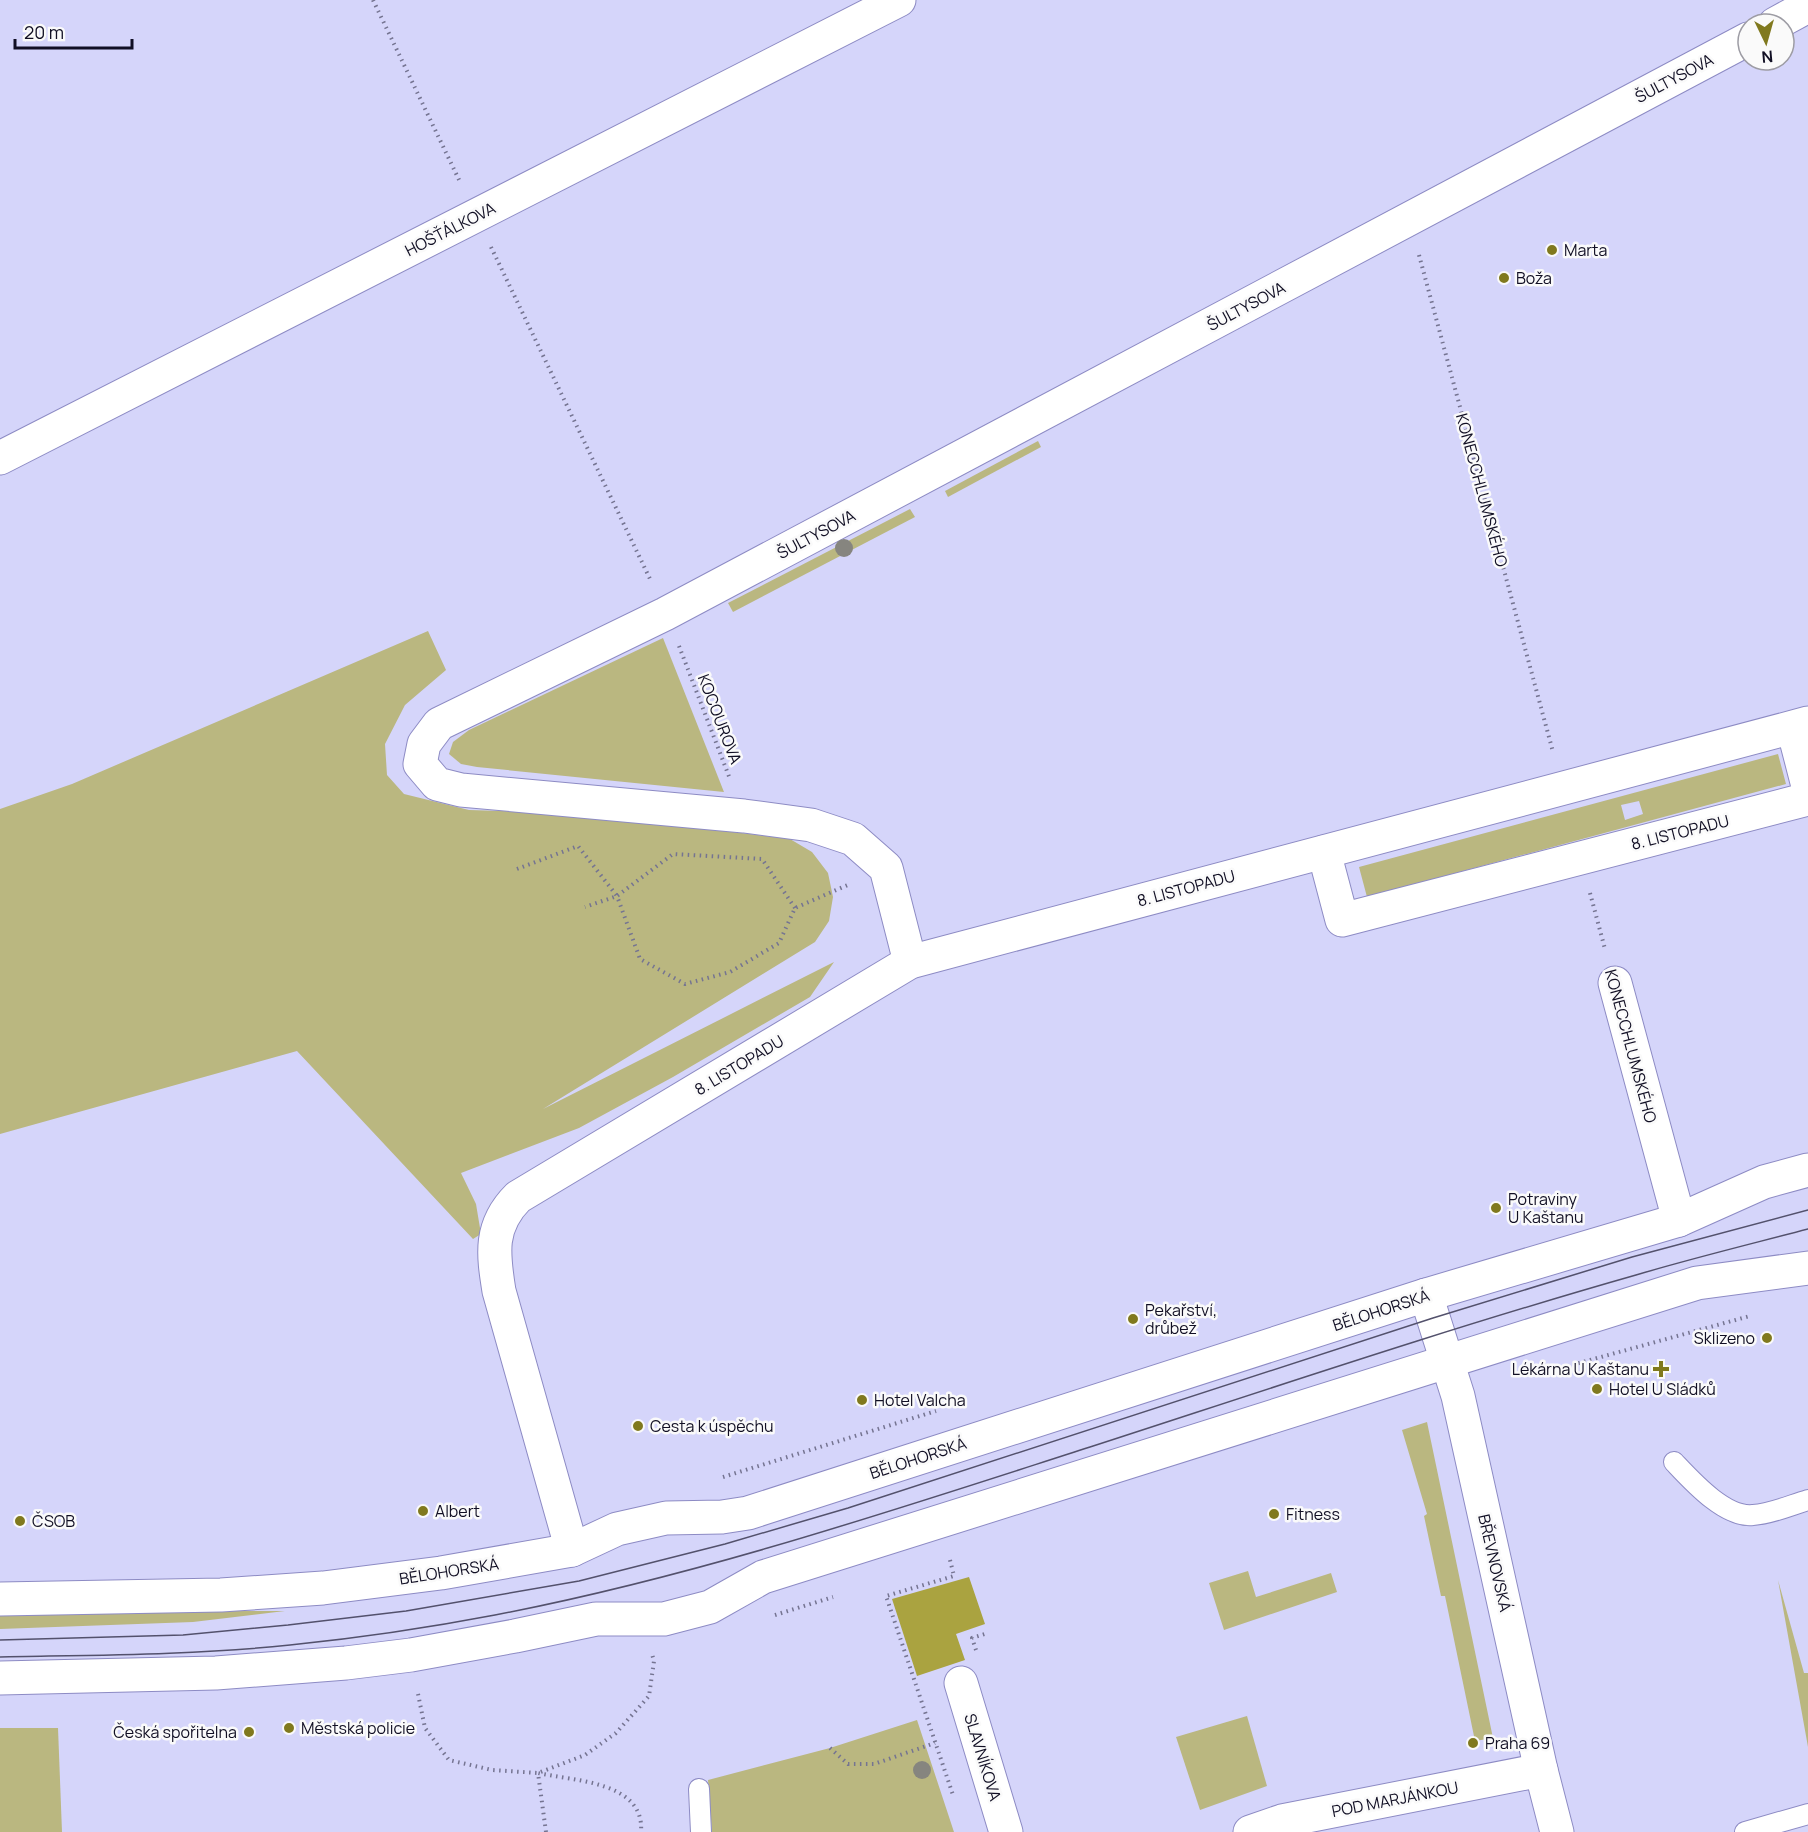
<svg xmlns="http://www.w3.org/2000/svg" width="1808" height="1832" font-family="Manrope,sans-serif">
  <style>
    .green { fill: #bab780; fill-rule: evenodd }
    .forest { fill: #aaa340 }
    .lines { fill: none; stroke-linecap: round; stroke-linejoin: round }
    .lane-casing { stroke: #8d8bc4; stroke-width: 22 }
    .street-casing { stroke: #8d8bc4; stroke-width: 35 }
    .secondary-casing { stroke: #8d8bc4; stroke-width: 35 }
    .path { stroke: #757491; stroke-width: 4; stroke-dasharray: 1.5 4.5; stroke-linecap: butt }
    .lane { stroke: #fff; stroke-width: 20 }
    .street { stroke: #fff; stroke-width: 33 }
    .secondary { stroke: #fff; stroke-width: 33 }
    .tram { stroke: #53516c; stroke-width: 1.5 }
    .tree { fill: #86857f }
    .poi-dot { fill: #80791e; stroke: #fafafa; stroke-width: 2 }
    .labels { text-anchor: middle; stroke-width: 5; stroke-linejoin: round; paint-order: stroke }
    .street-label { font-size: 16px; fill: #110f24; stroke: #fafafa }
    .poi-label { font-size: 16px; fill: #110f24; stroke: #fafafa; text-anchor: start }
  </style>
  <rect width="100%" height="100%" fill="#d5d5fa"/>
  <g class="green">
    <path d="M1038,441L1041,447L948,497L945,491Z"/>
    <path d="M910,509L915,517L733,612L728,603Z"/>
    <path d="M428,631L446,670L405,705L385,744L387,775L404,794L469,810L533,812L725,831L790,839L812,852L828,873L833,897L829,921L815,942L543,1109L834,962L810,997L673,1077L579,1128L461,1173L476,1204L481,1234L473,1239L297,1051L0,1134V809L72,784Z"/>
    <path d="M663,638L724,792L477,767L461,764L449,754L453,742L469,730Z"/>
    <path d="M1778,754L1786,784L1367,897L1359,867ZM1639,801L1643,814L1625,820L1621,805Z"/>
    <path d="M1427,1422L1493,1738L1475,1741L1445,1596H1441L1424,1516L1427,1514L1402,1430Z"/>
    <path d="M1248,1571L1256,1597L1331,1573L1337,1592L1224,1630L1209,1583Z"/>
    <path d="M1778,1580L1804,1673H1808V1747Z"/>
    <path d="M285,1611L193,1622L0,1629V1612Z"/>
    <path d="M1247,1716L1267,1786L1200,1810L1176,1737Z"/>
    <path d="M917,1720L954,1832H712L708,1780L830,1748Z"/>
    <path d="M0,1728H58L62,1832H0Z"/>
  </g>
  <path class="forest" d="M969,1577L985,1624L956,1634L965,1660L917,1676L892,1599Z"/>
  <g class="lines">
    <defs>
      <g id="lane">
        <path d="M1674,1462C1692,1481 1725,1518 1753,1515C1771,1514 1791,1505 1808,1500"/>
        <path d="M699,1789L701,1832"/>
        <path d="M1745,1832L1808,1814"/>
      </g>
      <g id="street">
        <path d="M1775,24L1808,6"/>
        <path d="M0,458L899,0"/>
        <path d="M1793,728L1808,786"/>
        <path d="M1324,852L1342,920L1808,799"/>
        <path d="M910,962L886,868L853,839L811,825L744,816L461,790L437,784L420,764L424,744L439,724L665,614L1748,39"/>
        <path d="M1615,983L1679,1220"/>
        <path d="M1426,1295L1458,1396L1541,1770L1557,1832"/>
        <path d="M572,1550L499,1291C493,1254 489,1226 518,1197L910,962L1808,723"/>
        <path d="M961,1683L1006,1832"/>
        <path d="M1250,1832L1282,1821L1541,1770"/>
      </g>
      <g id="secondary">
        <path d="M0,1599L221,1595L323,1588L441,1573L572,1550L617,1529L666,1518L722,1517L748,1513L1426,1295L1679,1220L1764,1182L1808,1170"/>
        <path d="M0,1678L216,1673L346,1663L411,1655L515,1636L596,1619H664L710,1607L763,1577L1697,1283L1808,1268"/>
      </g>
    </defs>
    <use href="#lane" class="lane-casing"/>
    <use href="#street" class="street-casing"/>
    <use href="#secondary" class="secondary-casing"/>
    <g class="path">
      <path d="M373,0L461,184"/>
      <path d="M491,247L651,581"/>
      <path d="M1419,255L1553,752"/>
      <path d="M679,646L730,779"/>
      <path d="M517,869L578,846L617,896L585,907"/>
      <path d="M1590,893L1605,949"/>
      <path d="M795,908L762,859L673,854L617,896L640,959L685,984L730,972L779,943L795,908L850,884"/>
      <path d="M1561,1368L1750,1316"/>
      <path d="M723,1477L936,1411"/>
      <path d="M950,1560L954,1576L886,1596L953,1795"/>
      <path d="M775,1615L833,1597"/>
      <path d="M976,1650L972,1638L988,1633"/>
      <path d="M418,1694L425,1728L449,1760L492,1770L538,1773L585,1755L616,1733L649,1696L654,1661L652,1654"/>
      <path d="M830,1748L848,1764H874L935,1743"/>
      <path d="M546,1832L538,1773C573,1781 645,1781 641,1832"/>
    </g>
    <use href="#lane" class="lane"/>
    <use href="#street" class="street"/>
    <use href="#secondary" class="secondary"/>
    <g class="tram">
      <path d="M0,1640L183,1635L288,1625L406,1611L579,1581L725,1544L848,1508L1433,1318L1632,1257L1808,1210"/>
      <path d="M0,1657C97,1655 194,1655 290,1645C359,1638 427,1628 495,1615C698,1576 894,1510 1090,1447C1272,1388 1453,1327 1636,1275C1693,1258 1751,1244 1808,1229"/>
    </g>
  </g>
  <g class="tree">
    <circle cx="844" cy="548" r="9"/>
    <circle cx="922" cy="1770" r="9"/>
  </g>
  <g class="poi-dot">
    <circle cx="1552" cy="250" r="6"/>
    <circle cx="1504" cy="278" r="6"/>
    <circle cx="1496" cy="1208" r="6"/>
    <circle cx="1133" cy="1319" r="6"/>
    <circle cx="1767" cy="1338" r="6"/>
    <path d="M1658 1360h6v6h6v6h-6v6h-6v-6h-6v-6h6z"/>
    <circle cx="1597" cy="1389" r="6"/>
    <circle cx="862" cy="1400" r="6"/>
    <circle cx="638" cy="1426" r="6"/>
    <circle cx="423" cy="1511" r="6"/>
    <circle cx="1274" cy="1514" r="6"/>
    <circle cx="20" cy="1521" r="6"/>
    <circle cx="289" cy="1728" r="6"/>
    <circle cx="249" cy="1732" r="6"/>
    <circle cx="1473" cy="1743" r="6"/>
  </g>
  <g class="labels">
    <g class="street-label">
      <text transform="translate(1674 78) rotate(-28)" y="6">ŠULTYSOVA</text>
      <text transform="translate(450 229) rotate(-27)" y="6">HOŠŤÁLKOVA</text>
      <text transform="translate(1246 306) rotate(-28)" y="6">ŠULTYSOVA</text>
      <text transform="translate(1482 490) rotate(75)" y="6">KONECCHLUMSKÉHO</text>
      <text transform="translate(816 534) rotate(-28)" y="6">ŠULTYSOVA</text>
      <text transform="translate(720 719) rotate(69)" y="6">KOCOUROVA</text>
      <text transform="translate(1680 832) rotate(-14)" y="6">8. LISTOPADU</text>
      <text transform="translate(1186 888) rotate(-15)" y="6">8. LISTOPADU</text>
      <text transform="translate(1631 1046) rotate(75)" y="6">KONECCHLUMSKÉHO</text>
      <text transform="translate(739 1065) rotate(-31)" y="6">8. LISTOPADU</text>
      <text transform="translate(1381 1310) rotate(-18)" y="6">BĚLOHORSKÁ</text>
      <text transform="translate(918 1458) rotate(-18)" y="6">BĚLOHORSKÁ</text>
      <text transform="translate(1495 1563) rotate(77)" y="6">BŘEVNOVSKÁ</text>
      <text transform="translate(449 1571) rotate(-9)" y="6">BĚLOHORSKÁ</text>
      <text transform="translate(983 1757) rotate(73)" y="6">SLAVNÍKOVA</text>
      <text transform="translate(1395 1799) rotate(-11)" y="6">POD MARJÁNKOU</text>
    </g>
    <g class="poi-label">
      <text x="1564" y="256">Marta</text>
      <text x="1516" y="284">Boža</text>
      <text x="1508" y="1205">Potraviny<tspan x="1508" dy="18">U Kaštanu</tspan></text>
      <text x="1145" y="1316">Pekařství,<tspan x="1145" dy="18">drůbež</tspan></text>
      <text x="1755" y="1344" text-anchor="end">Sklizeno</text>
      <text x="1649" y="1375" text-anchor="end">Lékárna U Kaštanu</text>
      <text x="1609" y="1395">Hotel U Sládků</text>
      <text x="874" y="1406">Hotel Valcha</text>
      <text x="650" y="1432">Cesta k úspěchu</text>
      <text x="435" y="1517">Albert</text>
      <text x="1286" y="1520">Fitness</text>
      <text x="32" y="1527">ČSOB</text>
      <text x="301" y="1734">Městská policie</text>
      <text x="237" y="1738" text-anchor="end">Česká spořitelna</text>
      <text x="1485" y="1749">Praha 69</text>
    </g>
  </g>
  <g transform="translate(1766 42) rotate(175)"><circle r="28" fill="#fafafa" stroke="#9d9ca4" stroke-width="1.5"/>
  <path d="M0-4.5L10 22L0 15L-10 22Z" fill="#80791e"/>
  <text y="-9" font-size="16" font-weight="bold" text-anchor="middle" fill="#110f24">N</text>
  </g>
  <path d="M15 39v9h117v-9" fill="none" stroke="#110f24" stroke-width="3"/>
  <text x="24" y="39" font-size="18" fill="#110f24" stroke="#fafafa" stroke-width="4.5" paint-order="stroke">20 m</text>
</svg>
